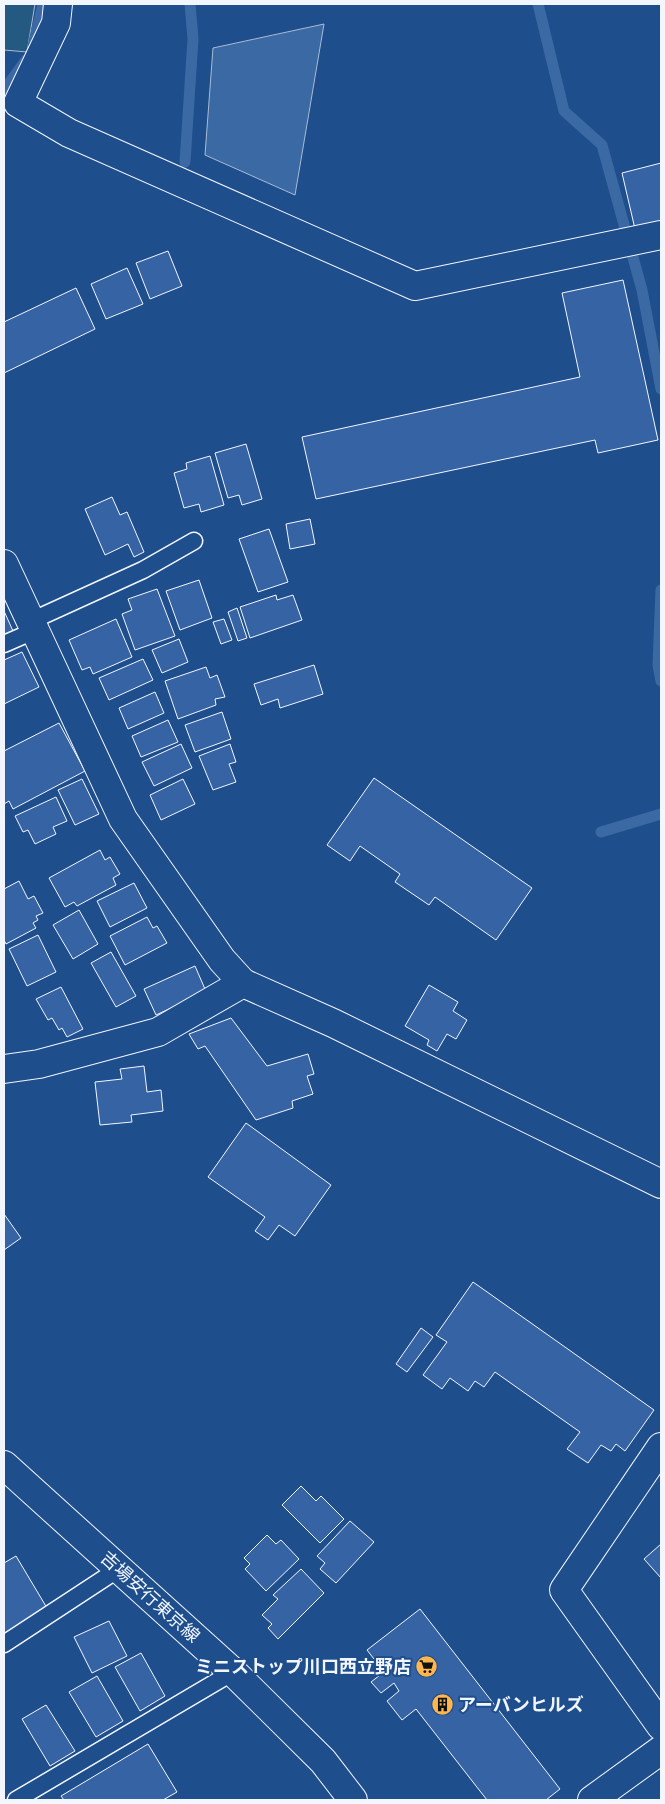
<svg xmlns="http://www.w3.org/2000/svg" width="665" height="1804" font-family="Barlow,'Noto Sans JP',sans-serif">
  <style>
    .green { fill: #245a82; stroke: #a8bbd7 }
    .water { fill: #3b69a3; stroke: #a8bbd7 }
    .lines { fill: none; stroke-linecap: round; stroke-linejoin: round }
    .stream { stroke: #3b69a3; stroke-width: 11 }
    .building { fill: #3563a3; stroke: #f2f6ff }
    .lane-casing { stroke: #f2f6ff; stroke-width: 19 }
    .street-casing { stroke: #f2f6ff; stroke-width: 30 }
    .secondary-casing { stroke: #f2f6ff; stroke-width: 30 }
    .lane { stroke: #1f4e8c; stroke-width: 16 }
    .street { stroke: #1f4e8c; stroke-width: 28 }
    .secondary { stroke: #1f4e8c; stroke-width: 28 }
    .labels { text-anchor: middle; stroke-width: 4; stroke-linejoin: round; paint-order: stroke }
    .street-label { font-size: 18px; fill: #f2f6ff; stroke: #1f4e8c }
    .poi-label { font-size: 18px; font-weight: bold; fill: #f2f6ff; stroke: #1f4e8c; text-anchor: end }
  </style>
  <rect width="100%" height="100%" fill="#1f4e8c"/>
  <path class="green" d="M4,4H35L27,52L4,50Z"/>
  <path class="water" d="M324,24L295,195L205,155L213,48Z"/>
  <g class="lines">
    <g class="stream">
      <path d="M538,4L564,111L602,145L642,290L661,389"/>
      <path d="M33,46L43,4"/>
      <path d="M4,90L26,60"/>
      <path d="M185,162L193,39L190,4"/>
      <path d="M661,590L658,665L661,681"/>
      <path d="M601,832L661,814"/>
    </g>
  </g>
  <g class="building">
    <path d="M661,163V222L635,229L622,173Z"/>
    <path d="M168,251L182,286L150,299L136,263Z"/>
    <path d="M127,268L143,304L106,319L91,284Z"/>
    <path d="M623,280L658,440L598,453L595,440L316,499L302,437L580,377L562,293Z"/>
    <path d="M76,288L95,329L4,373V322Z"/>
    <path d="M246,444L262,499L242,505L239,495L228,498L215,453Z"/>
    <path d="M210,456L224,505L201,512L199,504L184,508L174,473L187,469L186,463Z"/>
    <path d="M112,497L120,515L127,512L144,552L134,557L128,544L105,555L85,509Z"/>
    <path d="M310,519L315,544L290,549L286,524Z"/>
    <path d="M269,529L288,582L258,592L239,539Z"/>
    <path d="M199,580L212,618L180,630L166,591Z"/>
    <path d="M157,589L175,636L135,650L122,614L132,610L128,599Z"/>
    <path d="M276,595L277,600L293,595L302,620L250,638L240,607Z"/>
    <path d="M237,608L247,638L238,641L228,612Z"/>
    <path d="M4,611L13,631L4,636Z"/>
    <path d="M116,619L132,657L93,674L90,667L82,670L69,640Z"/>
    <path d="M224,619L232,640L221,644L213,622Z"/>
    <path d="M179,639L188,662L162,673L152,650Z"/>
    <path d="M22,652L39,687L4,704V660Z"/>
    <path d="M143,659L153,680L109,700L99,678Z"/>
    <path d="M314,665L323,694L280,708L278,699L261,705L254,684Z"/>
    <path d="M206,667L210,678L217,675L225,697L215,699L216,705L178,719L165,681Z"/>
    <path d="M155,692L164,713L128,729L119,708Z"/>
    <path d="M222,712L231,739L195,752L185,725Z"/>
    <path d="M168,720L178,742L141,757L132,736Z"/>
    <path d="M59,723L85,771L13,809L9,801L4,804V751Z"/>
    <path d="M181,744L192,768L154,786L142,762Z"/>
    <path d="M230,744L236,762L229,764L236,782L213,790L199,756Z"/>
    <path d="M374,778L532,888L496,940L435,897L429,905L395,882L400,874L360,846L350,861L327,845Z"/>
    <path d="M82,779L99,814L75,825L58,790Z"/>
    <path d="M183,779L195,804L161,820L150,795Z"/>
    <path d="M56,797L67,821L53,827L56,834L35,844L28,830L23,832L15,816Z"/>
    <path d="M100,850L105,860L110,857L120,874L113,878L116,885L77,906L74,902L65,907L49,878Z"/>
    <path d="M19,881L28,899L34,896L43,913L36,916L38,920L33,923L36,928L6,944L4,940V889Z"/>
    <path d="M134,883L147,908L110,927L97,901Z"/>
    <path d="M79,910L98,944L73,959L53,925Z"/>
    <path d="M147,917L153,928L157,926L167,943L125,965L110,936Z"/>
    <path d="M38,935L56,972L27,986L9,949Z"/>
    <path d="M111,952L136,996L116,1007L91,963Z"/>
    <path d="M195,966L208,996L184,1002L156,1015L144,989Z"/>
    <path d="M429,985L458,1002L453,1011L467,1020L456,1039L447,1034L437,1051L427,1045L429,1040L405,1026Z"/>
    <path d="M61,987L83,1029L67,1037L62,1028L59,1030L52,1018L48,1020L36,999Z"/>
    <path d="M231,1018L267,1066L308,1054L314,1074L307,1076L313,1094L292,1101L293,1108L256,1120L205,1046L198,1049L189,1034Z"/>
    <path d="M144,1066L147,1092L161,1090L163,1111L131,1115L132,1122L100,1125L95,1082L122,1079L120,1069Z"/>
    <path d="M246,1123L331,1185L295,1236L279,1225L268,1240L255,1231L265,1217L208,1177Z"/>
    <path d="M4,1214L21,1238L4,1250Z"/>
    <path d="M473,1282L654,1410L625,1451L616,1444L611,1451L601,1445L588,1463L567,1449L580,1432L495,1372L484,1387L475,1381L468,1391L450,1378L442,1389L423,1375L447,1342L436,1335Z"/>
    <path d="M421,1328L433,1337L407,1372L396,1364Z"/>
    <path d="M301,1486L316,1501L321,1496L344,1519L320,1543L282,1505Z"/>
    <path d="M350,1521L374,1542L336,1583L320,1569L325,1563L317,1556Z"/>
    <path d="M267,1535L276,1544L281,1540L299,1559L266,1591L245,1569L250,1564L244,1558Z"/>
    <path d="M661,1544V1578L644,1559Z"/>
    <path d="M16,1556L47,1608L5,1633L4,1630V1563Z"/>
    <path d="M301,1569L324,1593L278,1639L268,1628L272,1624L262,1615L278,1599L273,1595Z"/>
    <path d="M420,1609L560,1789L546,1800H487L416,1709L402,1720L387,1701L399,1691L394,1683L381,1693L371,1682L384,1672L367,1650Z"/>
    <path d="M109,1621L127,1656L92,1673L74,1637Z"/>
    <path d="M141,1653L165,1696L140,1711L115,1667Z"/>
    <path d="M97,1676L123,1721L96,1737L69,1692Z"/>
    <path d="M46,1705L75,1751L50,1766L22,1719Z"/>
    <path d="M148,1744L177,1792L163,1800H64L61,1796Z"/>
  </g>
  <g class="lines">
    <defs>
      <g id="lane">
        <path d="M31,621L143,570L194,541"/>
        <path d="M4,644L36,630"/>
        <path d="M4,1644L120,1568"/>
        <path d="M16,1800L233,1672"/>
      </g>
      <g id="street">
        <path d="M58,4L56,23L18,103L69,133L415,286L661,235"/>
        <path d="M4,564L123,819L222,960L243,983"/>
        <path d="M4,1069L39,1064L158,1032L243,983L333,1023L661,1184"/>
        <path d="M661,1447L564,1590L661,1726"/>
        <path d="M592,1800L661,1750"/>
      </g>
      <path id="secondary" d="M4,1465L233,1672L323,1761L353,1800"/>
    </defs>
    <use href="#lane" class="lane-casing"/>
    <use href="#street" class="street-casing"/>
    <use href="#secondary" class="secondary-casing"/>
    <use href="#lane" class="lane"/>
    <use href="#street" class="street"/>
    <use href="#secondary" class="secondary"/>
  </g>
  <defs>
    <symbol id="supermarket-disc" viewBox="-11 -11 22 22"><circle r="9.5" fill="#ffb74d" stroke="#1f4e8c"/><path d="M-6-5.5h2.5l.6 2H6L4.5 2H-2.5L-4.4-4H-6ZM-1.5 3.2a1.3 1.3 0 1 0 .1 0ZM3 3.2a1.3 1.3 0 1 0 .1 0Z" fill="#111"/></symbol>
    <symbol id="building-disc" viewBox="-11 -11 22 22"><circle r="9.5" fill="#ffb74d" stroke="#1f4e8c"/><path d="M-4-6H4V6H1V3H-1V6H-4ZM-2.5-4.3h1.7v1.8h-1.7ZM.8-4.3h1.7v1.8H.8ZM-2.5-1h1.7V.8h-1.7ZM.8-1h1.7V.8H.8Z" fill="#111"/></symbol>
  </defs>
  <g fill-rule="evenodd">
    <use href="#supermarket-disc" x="414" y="1654" width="25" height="25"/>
    <use href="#building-disc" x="430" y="1692" width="25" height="25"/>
  </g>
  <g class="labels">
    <g class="street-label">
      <text transform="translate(150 1597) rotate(42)" y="6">吉場安行東京線</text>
    </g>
    <g class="poi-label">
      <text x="411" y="1673">ミニストップ川口西立野店</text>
      <text x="458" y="1711" text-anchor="start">アーバンヒルズ</text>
    </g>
  </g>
  <rect width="665" height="1804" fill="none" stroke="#f2f6ff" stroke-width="10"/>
</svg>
